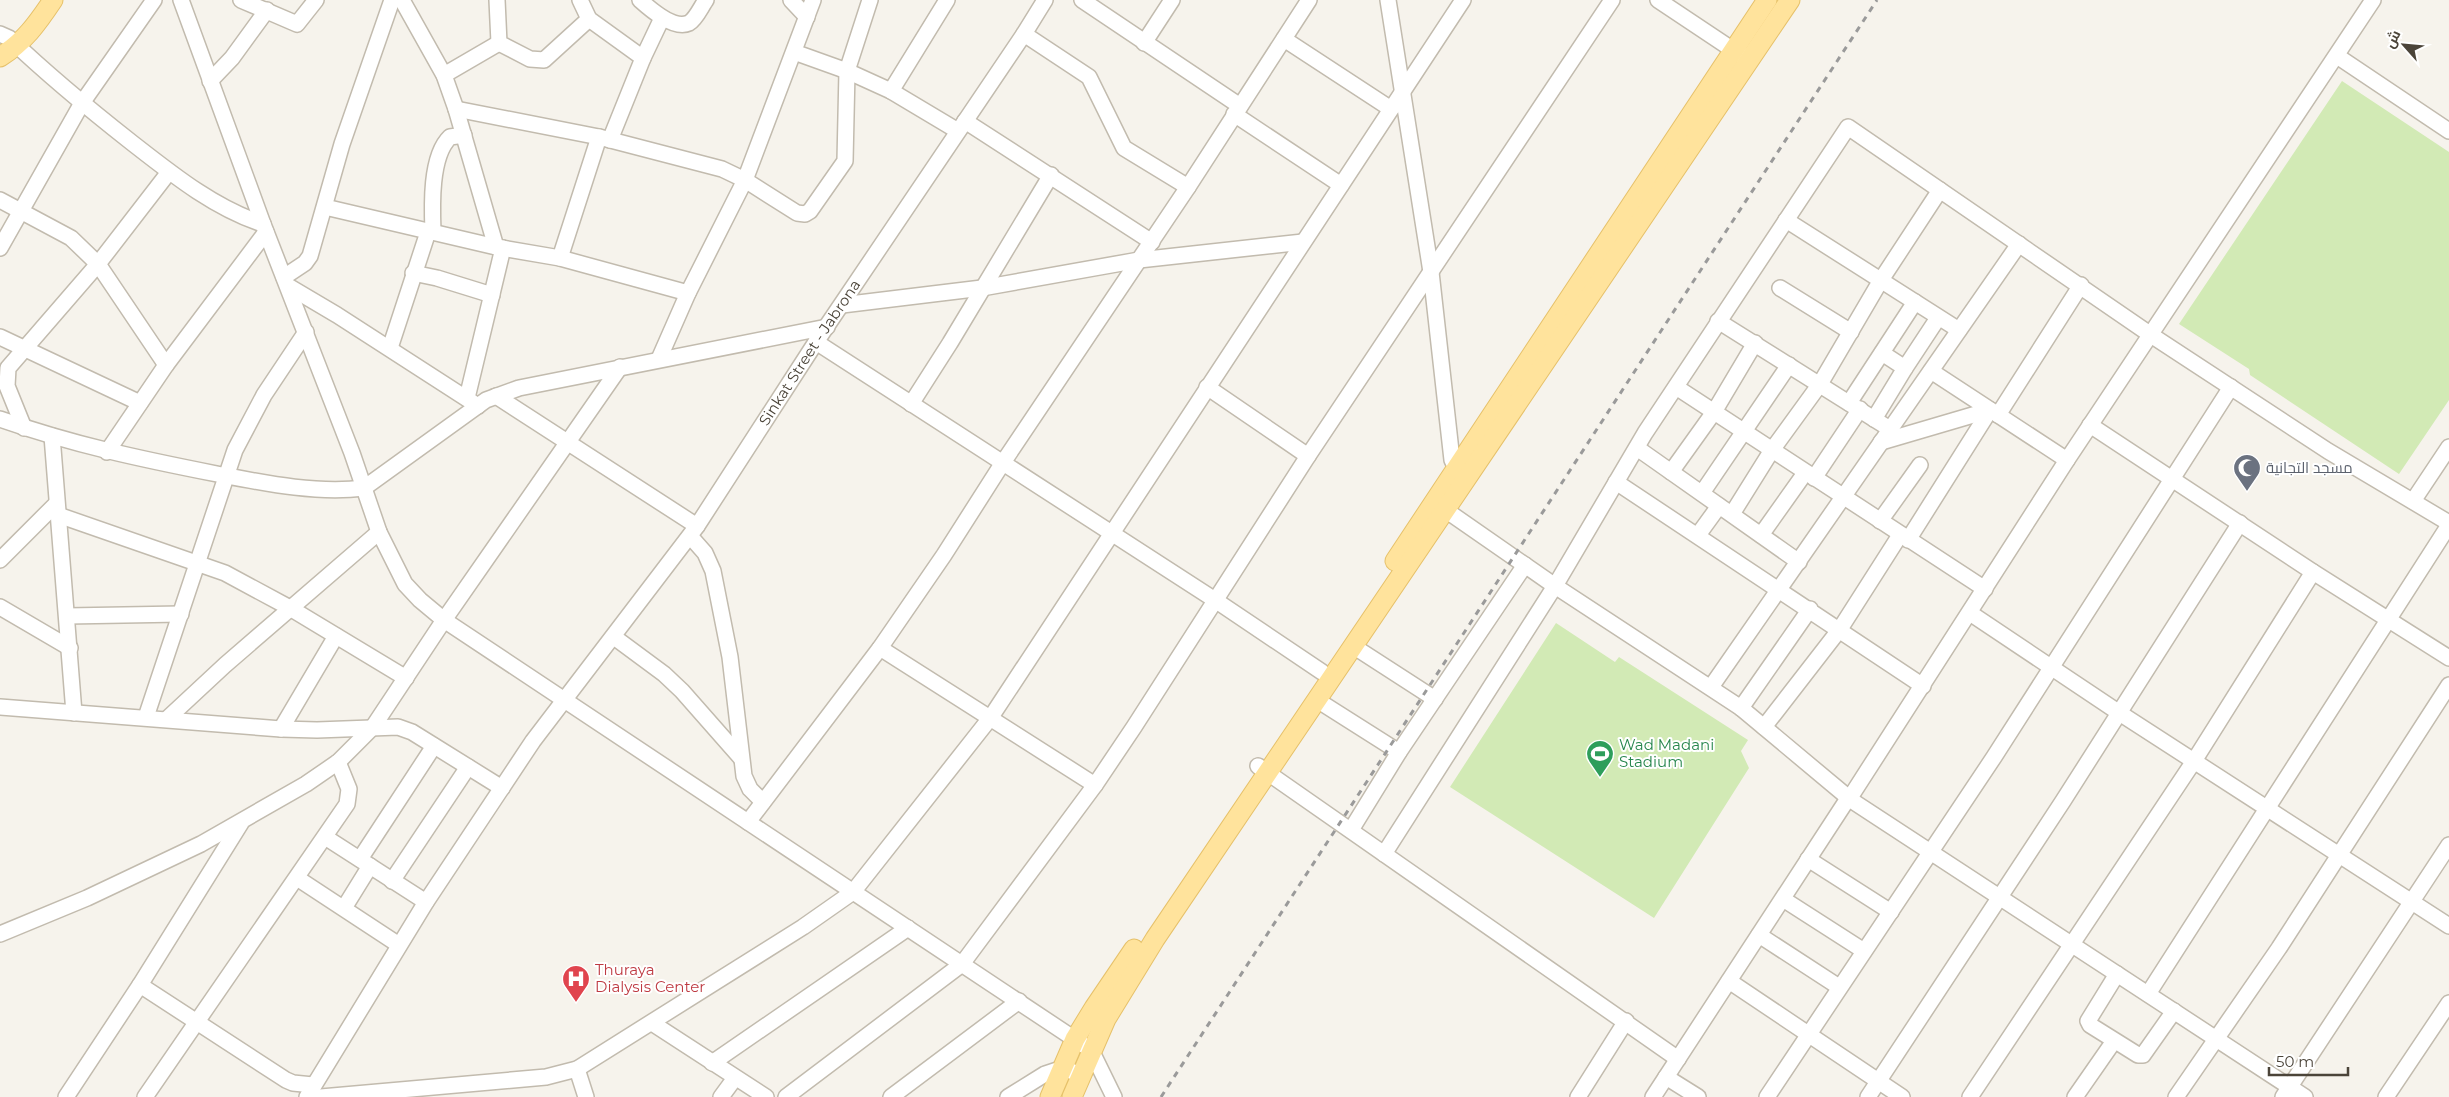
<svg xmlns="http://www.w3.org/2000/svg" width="2449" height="1097" font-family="Montserrat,Cairo,sans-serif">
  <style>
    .green { fill: #d2eab5 }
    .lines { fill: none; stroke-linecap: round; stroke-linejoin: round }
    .minor-casing { stroke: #c2bbae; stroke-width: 18 }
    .major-casing { stroke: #e6c16a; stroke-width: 21 }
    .minor { stroke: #fff; stroke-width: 15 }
    .major { stroke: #ffe39c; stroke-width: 19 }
    .rail { stroke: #9a9a9a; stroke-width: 3; stroke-dasharray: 6 6; stroke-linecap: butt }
    .labels { text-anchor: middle; stroke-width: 4; stroke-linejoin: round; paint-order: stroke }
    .street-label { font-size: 15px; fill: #4b4439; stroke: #fff }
    .worship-label { font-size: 15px; fill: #5b616d; stroke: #fff; text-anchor: start }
    .leisure-label { font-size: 15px; fill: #27864d; stroke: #fff; text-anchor: start }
    .health-label { font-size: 15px; fill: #be3a42; stroke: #fff; text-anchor: start }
  </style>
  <rect width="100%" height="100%" fill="#f6f3ec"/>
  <g class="green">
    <path d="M2342,81L2449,152V400L2399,474L2250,375L2249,369L2179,324Z"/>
    <path d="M1556,623L1615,662L1619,657L1748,740L1741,751L1749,768L1654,918L1450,787Z"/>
  </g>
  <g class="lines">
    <defs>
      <g id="minor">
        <path d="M181,0L263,224L352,453L379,532L405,584L420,600L444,620L1091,1050L1114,1097"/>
        <path d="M241,0L297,24L316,0"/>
        <path d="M402,0L444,75L456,109L496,247"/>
        <path d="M497,0L499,43L530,59L544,60L589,19"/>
        <path d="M580,0L589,19L643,58"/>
        <path d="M640,0C650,9 674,30 689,23C696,19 701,7 706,0"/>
        <path d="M791,0L807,17"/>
        <path d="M1082,0L1240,106"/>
        <path d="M1388,0L1431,272L1452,460L1460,476"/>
        <path d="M1658,0L1742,56"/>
        <path d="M0,34L9,38C48,75 89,109 131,142C172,174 214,208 263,224"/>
        <path d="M1024,34L1089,77L1124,148L1188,187"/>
        <path d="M1284,39L1391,109"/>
        <path d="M1144,43L1172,0"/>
        <path d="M794,52L847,71L891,91L958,131"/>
        <path d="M2337,56L2449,131"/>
        <path d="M444,75L499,43"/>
        <path d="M210,81L232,58L267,10"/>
        <path d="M891,91L947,0"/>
        <path d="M456,109L599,137L722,169L745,180L797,213L805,214L810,211L845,161L847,71L870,0"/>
        <path d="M1234,114L1341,185"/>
        <path d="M965,121L1152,242"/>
        <path d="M610,140L643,58L662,18"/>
        <path d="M0,200L71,238L98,264L166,365"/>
        <path d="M325,207L496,247L560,258L688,293"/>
        <path d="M1786,220L1959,330"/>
        <path d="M433,232C432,207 430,156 450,137L464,135"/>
        <path d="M0,248L82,103L154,0"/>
        <path d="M560,258L599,137"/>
        <path d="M413,273L437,278L492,295"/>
        <path d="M284,277L305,263L310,256L342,144L392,0"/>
        <path d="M288,286L337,315L478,406"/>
        <path d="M1780,288L1851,332"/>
        <path d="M842,305L982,288L1139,260L1303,242"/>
        <path d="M1718,321L1890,429"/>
        <path d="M0,337L140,403"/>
        <path d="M816,342L1215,600L1322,672"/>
        <path d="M390,348L428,232"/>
        <path d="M659,359L688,293L745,180L813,0"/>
        <path d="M1905,368L1936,321"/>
        <path d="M1931,371L2067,460"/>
        <path d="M1207,387L1308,456"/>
        <path d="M1676,387L1985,589"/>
        <path d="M496,396L697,526"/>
        <path d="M467,398L503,248"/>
        <path d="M1849,403L1915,302"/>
        <path d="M911,404L950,343L1051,175"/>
        <path d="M1998,415L2081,285"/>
        <path d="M0,419C74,445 141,459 217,474C264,483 316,494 364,488L486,400L519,388L827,327"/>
        <path d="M1874,419L1905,368L1882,353"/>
        <path d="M2090,425L2313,572L2449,658"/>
        <path d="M24,428L7,386L8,368L98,264L169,172"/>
        <path d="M52,436L74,713"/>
        <path d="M1881,442L1990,410"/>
        <path d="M1637,448L1799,562"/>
        <path d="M107,452L166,365L266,232"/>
        <path d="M1671,472L1714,412L1755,343"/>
        <path d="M1814,478L1860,409"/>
        <path d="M1616,482L1923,686"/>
        <path d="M1702,493L1789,365"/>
        <path d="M2413,501L2449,447"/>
        <path d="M1437,504L1555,586L1741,708L1844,794"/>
        <path d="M1732,514L1772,450L1820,384L1881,280L1940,190"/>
        <path d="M58,515L225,573L290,608L406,678"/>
        <path d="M1880,521L1920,465"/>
        <path d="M1698,535L1719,506"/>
        <path d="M1761,535L1805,473"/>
        <path d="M690,536L705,553L713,571L730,657L744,776L750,789L763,802"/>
        <path d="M1908,540L1990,410"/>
        <path d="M0,560L55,505"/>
        <path d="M0,607L70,648"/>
        <path d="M1970,613L2118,712L2449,926"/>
        <path d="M67,616L181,614"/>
        <path d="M614,637L664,674L682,691L741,758"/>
        <path d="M1353,646L1435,699"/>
        <path d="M880,648L1095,785"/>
        <path d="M1711,687L2019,244"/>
        <path d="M1317,700L1399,752"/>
        <path d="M0,707L281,729L317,730L398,727L412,732L502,788"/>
        <path d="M1741,708L1810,609"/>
        <path d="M146,717L235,450L264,395L306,332"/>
        <path d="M168,718L225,665L379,532"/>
        <path d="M1764,727L1840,629L1900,535"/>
        <path d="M281,729L336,636"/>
        <path d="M1258,766L1678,1059"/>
        <path d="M1853,793L2067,460L2373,0"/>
        <path d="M1854,802L2305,1097"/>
        <path d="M748,822L880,648L944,555L1002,464L1188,187L1309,0"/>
        <path d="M1351,830L1399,752L1525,565"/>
        <path d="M325,837L426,902"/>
        <path d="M1384,854L1555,586L1645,433L1848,127L2151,335L2328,451L2449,523"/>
        <path d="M360,859L434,746"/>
        <path d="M1808,859L1891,912"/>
        <path d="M297,878L399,945"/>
        <path d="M392,881L468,767"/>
        <path d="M1783,899L1864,951"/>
        <path d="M344,908L370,866"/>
        <path d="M0,934L87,898L201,844L306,784L338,762L373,727L444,620L620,367"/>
        <path d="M1759,935L1839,987"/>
        <path d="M2117,974L2088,1021L2090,1025L2138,1055H2143L2174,1011"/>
        <path d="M1729,981L1902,1097"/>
        <path d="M140,985L286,1080L293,1083L313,1085"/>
        <path d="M2148,994L2449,525"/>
        <path d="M652,1023L766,1097"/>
        <path d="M712,1063L908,928"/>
        <path d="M577,1069L586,1097"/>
        <path d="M1666,1077L1698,1097"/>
        <path d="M66,1097L140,985L241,823"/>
        <path d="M145,1097L347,804L349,789L338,762"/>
        <path id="s1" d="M307,1097L426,902L533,741L697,526L816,342L1024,34L1045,0"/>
        <path d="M321,1097L546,1077L577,1069L803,927L853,892L991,717L1463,0"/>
        <path d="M721,1097L735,1078"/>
        <path d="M786,1097L962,964L1095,785L1134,727L1308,456L1612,0"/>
        <path d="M891,1097L1019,1001"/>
        <path d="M1008,1097L1045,1074L1063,1068L1081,1075"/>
        <path d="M1578,1097L1626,1021"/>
        <path d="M1653,1097L1845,803"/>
        <path d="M1767,1097L1994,757L2231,387"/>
        <path d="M1868,1097L2063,801L2240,523"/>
        <path d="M1970,1097L2194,761L2313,572"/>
        <path d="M2075,1097L2114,1041"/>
        <path d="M2176,1097L2279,948L2449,685"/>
        <path d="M2283,1097L2449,845"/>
        <path d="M2386,1097L2449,1003"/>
      </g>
      <g id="major">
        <path d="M0,57C24,42 37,24 53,0"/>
        <path d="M1395,561L1767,0"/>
        <path d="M1050,1097L1075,1039L1094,1008L1134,949"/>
        <path d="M1072,1097L1106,1019L1155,939L1790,0"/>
      </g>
    </defs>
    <use href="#minor" class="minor-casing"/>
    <use href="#major" class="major-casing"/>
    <use href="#minor" class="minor"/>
    <use href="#major" class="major"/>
    <path class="rail" d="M1161,1097L1877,0"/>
  </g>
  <defs>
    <symbol id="mosque-pin" viewBox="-11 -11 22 30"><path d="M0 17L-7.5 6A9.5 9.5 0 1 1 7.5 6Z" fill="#6b7280" stroke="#fff"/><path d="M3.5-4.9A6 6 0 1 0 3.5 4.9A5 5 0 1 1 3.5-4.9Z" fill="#fff"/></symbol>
    <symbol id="stadium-pin" viewBox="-11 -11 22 30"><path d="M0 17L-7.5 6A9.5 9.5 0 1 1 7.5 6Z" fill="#2e9e5b" stroke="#fff"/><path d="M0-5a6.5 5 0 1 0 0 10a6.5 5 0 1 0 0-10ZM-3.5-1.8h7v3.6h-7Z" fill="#fff"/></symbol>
    <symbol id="hospital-pin" viewBox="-11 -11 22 30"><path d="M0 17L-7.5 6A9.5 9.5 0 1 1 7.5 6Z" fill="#e0444e" stroke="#fff"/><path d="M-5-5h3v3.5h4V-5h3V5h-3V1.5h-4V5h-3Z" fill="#fff"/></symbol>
  </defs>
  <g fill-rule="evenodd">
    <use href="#mosque-pin" x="2231" y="452" width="32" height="43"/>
    <use href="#stadium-pin" x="1584" y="738" width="32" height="43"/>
    <use href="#hospital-pin" x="560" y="963" width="32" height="43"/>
  </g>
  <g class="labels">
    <g class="street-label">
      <text dy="5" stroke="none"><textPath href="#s1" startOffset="899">Sinkat Street - Jabrona</textPath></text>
    </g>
    <g class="worship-label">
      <text x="2266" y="473">مسجد التجانية</text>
    </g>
    <g class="leisure-label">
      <text x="1619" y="750">Wad Madani<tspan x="1619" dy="17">Stadium</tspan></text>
    </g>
    <g class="health-label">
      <text x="595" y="975">Thuraya<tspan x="595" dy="17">Dialysis Center</tspan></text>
    </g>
  </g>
  <g transform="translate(2404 45) rotate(297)" stroke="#ffffff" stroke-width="4" paint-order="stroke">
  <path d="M0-4L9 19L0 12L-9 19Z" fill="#4b4439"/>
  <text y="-8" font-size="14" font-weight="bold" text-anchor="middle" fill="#4b4439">ش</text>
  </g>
  <path d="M2269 1067v8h79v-8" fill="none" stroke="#4b4439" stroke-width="2.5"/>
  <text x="2276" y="1067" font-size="15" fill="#4b4439" stroke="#ffffff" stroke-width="4" paint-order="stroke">50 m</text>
</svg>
